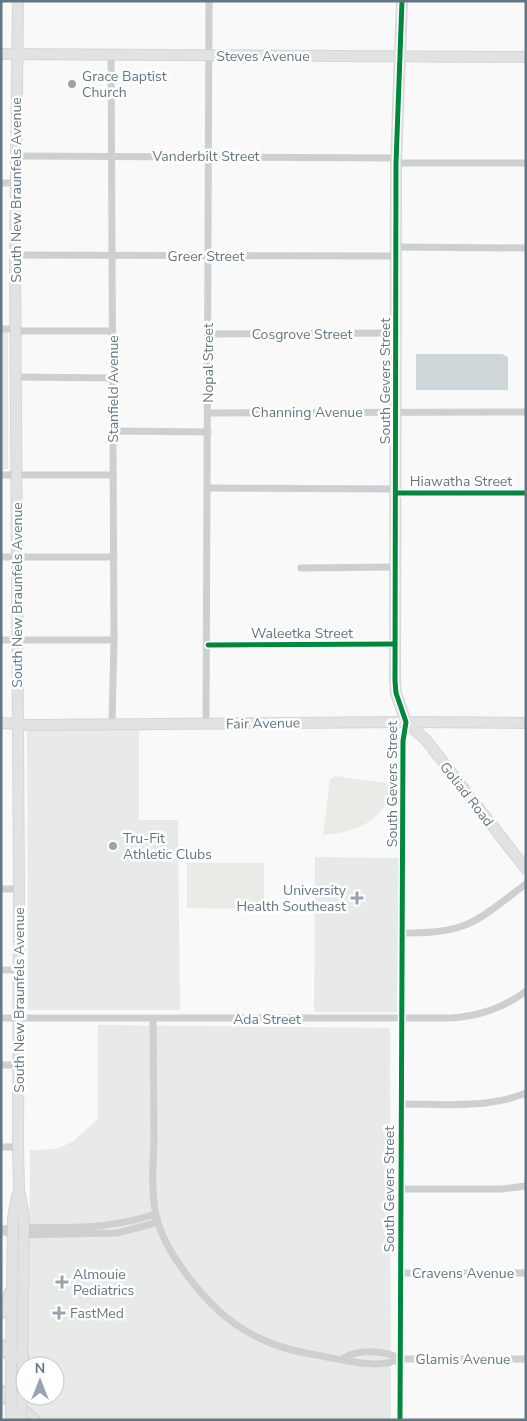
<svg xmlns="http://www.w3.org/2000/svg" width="527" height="1421" font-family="'Nunito Sans',sans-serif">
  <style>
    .built { fill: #e8e9e9 }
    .green { fill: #e8ebe6 }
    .water { fill: #ced6d9 }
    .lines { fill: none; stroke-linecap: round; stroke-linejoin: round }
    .secondary-casing { stroke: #d5d6d7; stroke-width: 12 }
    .highway-casing { stroke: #d5d6d6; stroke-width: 15 }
    .street { stroke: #cecfd0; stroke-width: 7 }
    .secondary { stroke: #e1e2e2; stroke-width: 10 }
    .highway { stroke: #e1e2e2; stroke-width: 12 }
    .secondary-bridge-casing { stroke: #d5d6d7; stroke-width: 12; stroke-linecap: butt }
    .secondary-bridge { stroke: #e1e2e2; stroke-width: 10 }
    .cycleway-casing { stroke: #fff; stroke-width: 8 }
    .cycleway { stroke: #00873e; stroke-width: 5 }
    .poi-dot { fill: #99a4ac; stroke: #fff; stroke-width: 2 }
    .labels { text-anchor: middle; stroke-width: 5; stroke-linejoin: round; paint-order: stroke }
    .street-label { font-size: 14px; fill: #657683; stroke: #fff }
    .poi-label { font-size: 14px; fill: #657683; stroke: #fff; text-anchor: start }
  </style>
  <rect width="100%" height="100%" fill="#f9f9f9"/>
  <g class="built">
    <rect x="1" y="332" width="7" height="137"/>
    <path d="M139,729V820H178L180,1010H28L27,730Z"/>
    <path d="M315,857L399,858L397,1012H314Z"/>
    <path d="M98,1025L390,1028L391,1420H43L27,1407V1396H55V1366H28L30,1150L56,1149L72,1142L98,1119Z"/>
  </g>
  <g class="green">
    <path d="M335,776L392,784C385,822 358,831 323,835L330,779Z"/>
    <path d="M187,863H264V909L187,908Z"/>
  </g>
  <path class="water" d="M416,354H502L508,357V390H416Z"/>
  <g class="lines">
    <defs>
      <g id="secondary">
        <path d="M18,1L15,255L19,889L18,1147L19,1189L24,1217L22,1383"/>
        <path d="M402,1L396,163L395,681L396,693L406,722"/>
        <path d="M1,54L526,57"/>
        <path d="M406,722L426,740L526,869"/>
        <path d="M1,723L30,725L406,722L526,723"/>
        <path d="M11,1372L13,1218L17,1196"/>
      </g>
      <g id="highway">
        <path d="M1,1312L7,1305L11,1293"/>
        <path d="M1,1346L12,1356L22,1357"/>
        <path d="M1,1392L33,1420"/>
      </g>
    </defs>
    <use href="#secondary" class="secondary-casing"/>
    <use href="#highway" class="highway-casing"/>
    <g class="street">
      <path d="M111,54L114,640L112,724"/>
      <path d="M16,156L396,158"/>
      <path d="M396,163H526"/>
      <path d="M1,183H16"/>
      <path d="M396,247L526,248"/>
      <path d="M15,255L396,256"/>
      <path d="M1,329H16"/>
      <path d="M16,331H113"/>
      <path d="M208,334L396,333"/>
      <path d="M16,377L113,378"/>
      <path d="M208,413L526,412"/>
      <path d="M113,431L208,432"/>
      <path d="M1,475H113"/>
      <path d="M208,488L396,489"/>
      <path d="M396,493H526"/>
      <path d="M1,557H114"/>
      <path d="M301,568L395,567"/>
      <path d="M1,640H114"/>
      <path d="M208,645L395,644"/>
      <path d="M206,724L209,1"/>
      <path d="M1,889H19"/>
      <path d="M402,933C468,934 475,922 526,884"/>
      <path d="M1,970H19"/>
      <path d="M1,1018H451C479,1016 504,1008 526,991"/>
      <path d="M153,1019C153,1059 154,1099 154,1140C153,1164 151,1191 156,1215C164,1252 204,1302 235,1324C256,1339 285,1350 311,1354C335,1358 379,1371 399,1359H526"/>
      <path d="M1,1065H19"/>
      <path d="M401,1104C442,1104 487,1109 526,1093"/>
      <path d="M1,1147H18"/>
      <path d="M400,1189H502L526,1186"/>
      <path d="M1,1230L13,1227C61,1228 106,1230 152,1215L157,1218L155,1223L117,1233L13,1235L1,1231"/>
      <path d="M400,1273H526"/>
      <path d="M344,1358C357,1349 387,1350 399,1359"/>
      <path d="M400,1420L403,741L406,722"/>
    </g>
    <use href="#secondary" class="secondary"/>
    <use href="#highway" class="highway"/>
    <defs>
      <g id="secondary-bridge">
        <path d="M11,1420V1372"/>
        <path d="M21,1420L22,1383"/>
      </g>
    </defs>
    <use href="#secondary-bridge" class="secondary-bridge-casing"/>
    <use href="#secondary-bridge" class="secondary-bridge"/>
    <defs>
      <g id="cycleway">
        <path d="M396,493H526"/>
        <path d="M208,645L395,644"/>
        <path d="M400,1420L403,741L406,722L396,693L395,681L396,163L402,1"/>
      </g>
    </defs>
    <use href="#cycleway" class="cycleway-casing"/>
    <use href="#cycleway" class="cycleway"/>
  </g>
  <g class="poi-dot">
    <circle cx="72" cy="84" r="5"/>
    <circle cx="113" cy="846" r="5"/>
    <path d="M354.5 890.5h5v5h5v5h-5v5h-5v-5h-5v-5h5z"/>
    <path d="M59.5 1274.5h5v5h5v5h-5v5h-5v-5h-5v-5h5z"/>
    <path d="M56.5 1305.5h5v5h5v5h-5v5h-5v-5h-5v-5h5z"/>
  </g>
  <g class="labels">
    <g class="street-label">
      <text x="263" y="61">Steves Avenue</text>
      <text x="206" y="161">Vanderbilt Street</text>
      <text transform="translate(16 190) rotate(-90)" y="5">South New Braunfels Avenue</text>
      <text x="206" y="261">Greer Street</text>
      <text x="302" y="339">Cosgrove Street</text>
      <text transform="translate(208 363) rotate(-90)" y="5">Nopal Street</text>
      <text transform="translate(385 381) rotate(-90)" y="5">South Gevers Street</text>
      <text transform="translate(113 389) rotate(-90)" y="5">Stanfield Avenue</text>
      <text x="307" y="417">Channing Avenue</text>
      <text x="461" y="486">Hiawatha Street</text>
      <text transform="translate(17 595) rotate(-90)" y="5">South New Braunfels Avenue</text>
      <text x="302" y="638">Waleetka Street</text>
      <text transform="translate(263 723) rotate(-1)" y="5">Fair Avenue</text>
      <text transform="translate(392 784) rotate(-90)" y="5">South Gevers Street</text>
      <text transform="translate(467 794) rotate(52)" y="5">Goliad Road</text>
      <text transform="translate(19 1000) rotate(-90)" y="5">South New Braunfels Avenue</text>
      <text x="267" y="1024">Ada Street</text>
      <text transform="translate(389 1189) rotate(-90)" y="5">South Gevers Street</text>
      <text x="463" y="1278">Cravens Avenue</text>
      <text x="463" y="1364">Glamis Avenue</text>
    </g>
    <g class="poi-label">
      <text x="82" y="81">Grace Baptist<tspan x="82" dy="16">Church</tspan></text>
      <text x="123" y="843">Tru-Fit<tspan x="123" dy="16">Athletic Clubs</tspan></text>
      <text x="346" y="895" text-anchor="end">University<tspan x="346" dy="16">Health Southeast</tspan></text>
      <text x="73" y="1279">Almouie<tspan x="73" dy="16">Pediatrics</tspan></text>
      <text x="70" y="1318">FastMed</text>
    </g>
  </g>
  <rect width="527" height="1421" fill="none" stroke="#657683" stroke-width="5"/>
  <g transform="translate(40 1381)"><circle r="24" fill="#ffffff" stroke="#c1c8cd"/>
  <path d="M0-4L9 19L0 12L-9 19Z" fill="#99a4ac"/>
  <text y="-8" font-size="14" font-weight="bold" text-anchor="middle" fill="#657683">N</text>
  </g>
</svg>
